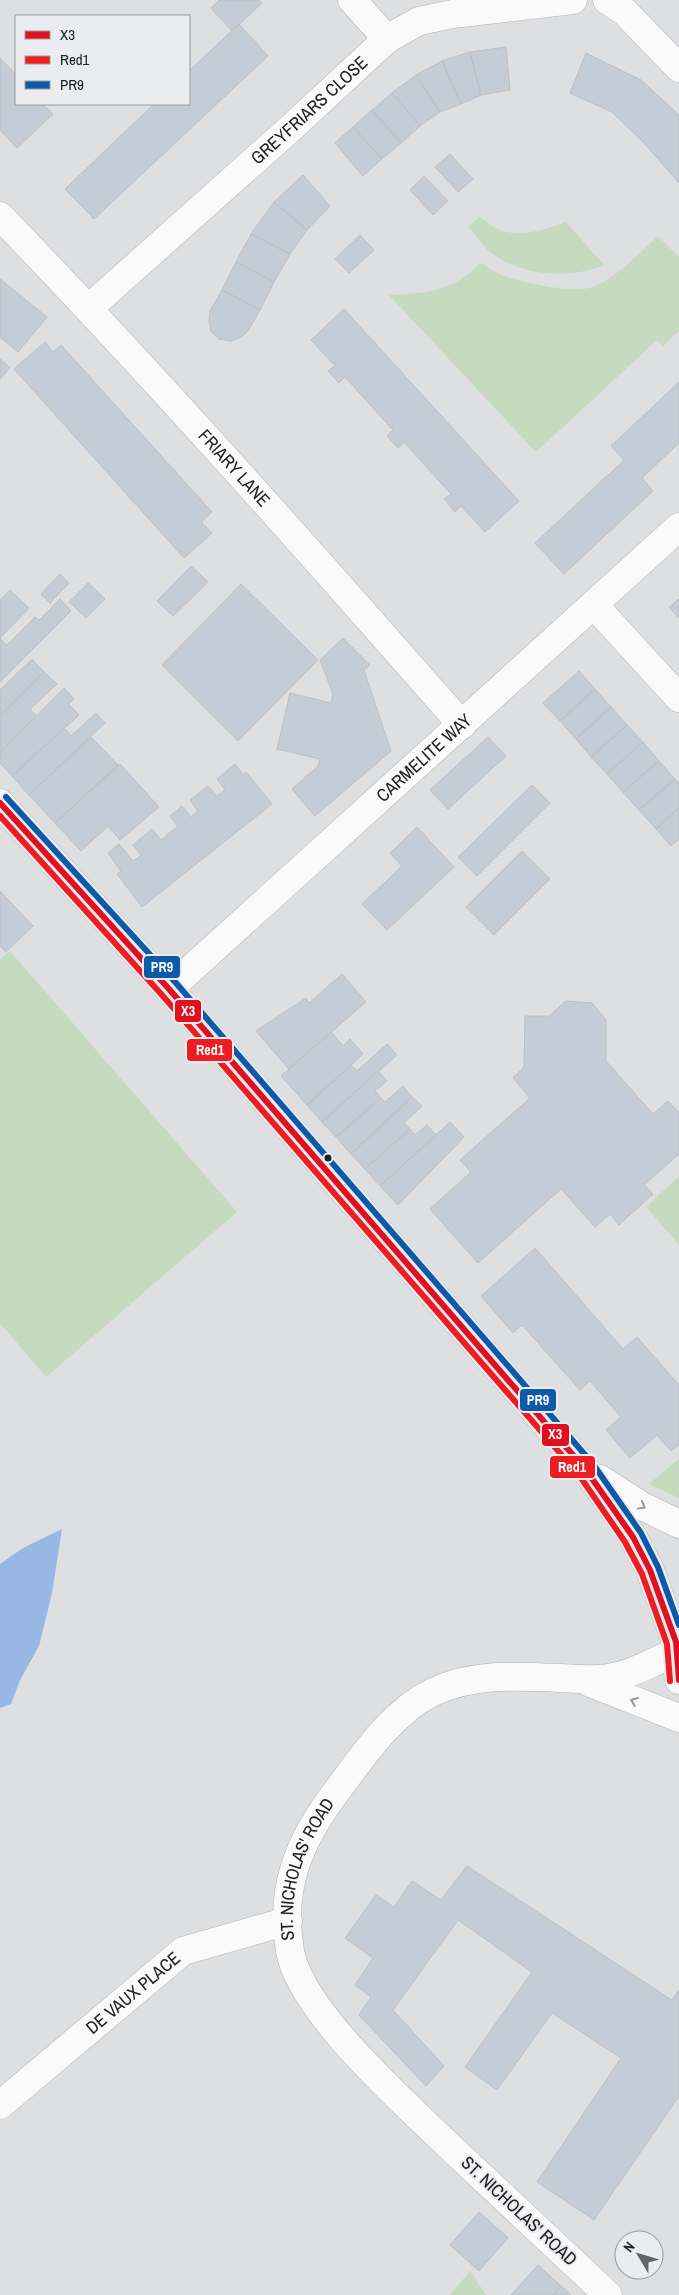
<svg xmlns="http://www.w3.org/2000/svg" width="679" height="2295" font-family="'Archivo Narrow',sans-serif">
  <style>
    .green { fill: #c6dabf }
    .water { fill: #97b7e4 }
    .building { fill: #c4ccd6; stroke: #bebfc0 }
    .lines { fill: none; stroke-linecap: round; stroke-linejoin: round }
    .minor-casing { stroke: #b2b2b4; stroke-width: 29 }
    .highway-casing { stroke: #b2b2b4; stroke-width: 29 }
    .minor { stroke: #fafafa; stroke-width: 28 }
    .highway { stroke: #fafafa; stroke-width: 28 }
    .bus-1-casing { stroke: #eaecef; stroke-width: 10 }
    .bus-2-casing { stroke: #eaecef; stroke-width: 10 }
    .bus-3-casing { stroke: #eaecef; stroke-width: 10 }
    .bus-1 { stroke: #e01021; stroke-width: 6 }
    .bus-2 { stroke: #ee1d23; stroke-width: 6 }
    .bus-3 { stroke: #0c5aa8; stroke-width: 6 }
    .oneway { stroke: #989899 }
    .bus-dot { fill: #212122; stroke: #eaecef; stroke-width: 2 }
    .labels { text-anchor: middle; stroke-width: 4; stroke-linejoin: round; paint-order: stroke }
    .street-label { font-size: 18px; fill: #212122; stroke: #eaecef }
    .line-badge { stroke: #eaecef; stroke-width: 2 }
    .badge-label { font-size: 14px; text-anchor: middle; font-weight: bold; fill: #fff }
  </style>
  <rect width="100%" height="100%" fill="#dedfe1"/>
  <g class="green">
    <path d="M479,217C486,221 493,227 500,230C521,238 546,229 566,222L604,265C570,280 518,276 489,251C481,244 475,234 468,227Z"/>
    <path d="M658,236L679,257V331L663,346L657,340L536,452L389,295C429,293 451,292 481,263C488,267 496,273 504,276C524,283 576,295 595,286C619,276 639,253 658,236Z"/>
    <path d="M10,951L237,1212L46,1377L0,1323V959Z"/>
    <path d="M679,1176V1245L646,1207Z"/>
    <path d="M679,1459V1498L649,1484Z"/>
    <path d="M470,2271L486,2295H450Z"/>
  </g>
  <path class="water" d="M62,1529L52,1593L39,1646L20,1680L11,1704L0,1708V1564L23,1548Z"/>
  <g class="building">
    <path d="M219,0H259L262,3L232,31L211,8Z"/>
    <path d="M239,24L268,56L94,219L65,189L154,104H189V71Z"/>
    <path d="M506,47L510,90L481,95L470,52Z"/>
    <path d="M470,52L481,95L461,104L442,61Z"/>
    <path d="M586,53L641,80L679,115V183L643,142L612,112L570,93Z"/>
    <path d="M0,58L16,75V104H43L53,114L17,148L0,130Z"/>
    <path d="M442,61L461,104L440,112L416,75Z"/>
    <path d="M416,75L440,112L420,126L392,93Z"/>
    <path d="M392,93L420,126L401,143L372,110Z"/>
    <path d="M372,110L401,143L382,159L353,127Z"/>
    <path d="M353,127L382,159L363,176L335,143Z"/>
    <path d="M450,154L473,179L458,192L435,167Z"/>
    <path d="M303,175L330,206L307,230L274,202Z"/>
    <path d="M424,176L448,201L433,215L410,190Z"/>
    <path d="M274,202L307,230L290,254L251,234Z"/>
    <path d="M251,234L290,254L274,282L236,262Z"/>
    <path d="M360,235L374,250L349,273L335,259Z"/>
    <path d="M236,262L274,282L260,310L222,290Z"/>
    <path d="M0,279L47,317L18,352L0,337Z"/>
    <path d="M222,290L260,310L248,331L241,337L231,341L219,339L211,331L209,321L210,311Z"/>
    <path d="M344,309L519,501L485,532L461,506L455,512L444,499L451,494L404,442L398,448L387,436L393,430L345,377L339,383L328,371L335,366L311,340Z"/>
    <path d="M45,342L53,352L61,345L212,512L201,522L212,533L184,558L14,369Z"/>
    <path d="M0,359L10,368L0,379Z"/>
    <path d="M679,382V443L642,478L653,491L564,574L535,543L624,460L611,446Z"/>
    <path d="M191,566L208,582L173,616L157,601Z"/>
    <path d="M60,574L69,583L50,603L41,594Z"/>
    <path d="M88,583L105,599L86,618L69,602Z"/>
    <path d="M241,584L318,660L238,741L162,665Z"/>
    <path d="M10,590L29,608L0,638L4,643L0,647V600Z"/>
    <path d="M60,599L71,611L0,682V647L4,643L7,645L35,617L39,620Z"/>
    <path d="M679,599V618L669,607Z"/>
    <path d="M343,638L370,665L364,670L391,751L315,816L292,789L318,766L320,759L277,749L290,693L331,703L333,694L320,660Z"/>
    <path d="M32,659L44,672L0,716V690Z"/>
    <path d="M579,671L595,689L560,721L543,703Z"/>
    <path d="M44,672L57,684L30,709L36,716L0,753V716Z"/>
    <path d="M64,688L74,699L69,704L79,715L12,776L0,763V753Z"/>
    <path d="M595,689L611,707L576,739L560,721Z"/>
    <path d="M611,707L627,725L591,757L576,739Z"/>
    <path d="M96,713L105,723L29,795L12,776L64,728L71,736Z"/>
    <path d="M627,725L643,742L607,774L591,757Z"/>
    <path d="M91,737L118,765L55,823L29,795Z"/>
    <path d="M488,737L506,756L448,809L430,790Z"/>
    <path d="M643,742L659,761L623,792L607,774Z"/>
    <path d="M659,761L675,779L639,810L623,792Z"/>
    <path d="M120,764L159,807L120,840L108,826L81,851L55,823Z"/>
    <path d="M235,764L243,775L246,772L272,804L142,907L117,874L121,871L108,853L119,844L133,861L141,855L133,845L152,829L161,840L178,826L170,816L182,806L191,817L198,811L190,800L208,786L217,796L225,790L217,779Z"/>
    <path d="M675,779L679,783V808L656,829L639,810Z"/>
    <path d="M532,785L550,803L477,876L458,857Z"/>
    <path d="M679,808V839L671,846L656,829Z"/>
    <path d="M417,827L454,867L387,930L362,904L402,866L390,853Z"/>
    <path d="M522,851L550,879L494,935L466,907Z"/>
    <path d="M0,891L33,926L6,952L0,946Z"/>
    <path d="M342,974L366,1002L289,1069L256,1031L306,998L309,1003Z"/>
    <path d="M566,1001L592,1003L606,1020V1061L653,1114L668,1101L679,1113V1154L644,1185L653,1194L619,1225L610,1214L595,1227L561,1189L478,1263L430,1209L471,1172L460,1160L530,1098L513,1078L524,1067L525,1016H549Z"/>
    <path d="M331,1032L343,1046L350,1039L363,1054L307,1105L281,1076Z"/>
    <path d="M387,1044L397,1055L322,1122L307,1105L351,1065L357,1071Z"/>
    <path d="M378,1071L387,1081L375,1091L381,1098L336,1137L322,1122Z"/>
    <path d="M403,1086L412,1097L351,1154L336,1137L381,1098L385,1102Z"/>
    <path d="M412,1097L422,1106L404,1123L410,1129L365,1169L351,1154Z"/>
    <path d="M450,1122L464,1137L398,1205L380,1186Z"/>
    <path d="M427,1125L436,1135L380,1186L365,1169L410,1129L415,1135Z"/>
    <path d="M535,1248L623,1349L637,1337L679,1385V1445L671,1451L657,1435L630,1458L606,1430L621,1417L590,1381L580,1390L522,1325L513,1333L481,1296Z"/>
    <path d="M467,1866L672,2000L679,1990V2096L594,2220L537,2182L621,2058L552,2013L497,2090L465,2067L532,1972L458,1920L393,2010L444,2066L426,2086L359,2015L371,1997L355,1985L373,1958L345,1938L376,1895L394,1907L412,1881L441,1900Z"/>
    <path d="M479,2212L508,2238L479,2271L450,2245Z"/>
    <path d="M538,2265L561,2286L553,2295H511Z"/>
    <path d="M561,2286L571,2295H553Z"/>
  </g>
  <g class="lines">
    <defs>
      <g id="minor">
        <path d="M352,0L387,39"/>
        <path d="M607,0L625,12L679,68"/>
        <path id="s1" d="M0,216C159,381 311,553 462,725"/>
        <path id="s2" d="M89,308L292,127L387,39L419,21L453,14L573,0"/>
        <path d="M594,605L679,698"/>
        <path d="M0,803L169,989L586,1470L633,1537L650,1570L676,1642"/>
        <path id="s3" d="M169,989L679,527"/>
        <path d="M600,1479L640,1505L679,1524"/>
        <path d="M588,1682L679,1718"/>
        <path id="s4" d="M0,2105L183,1951L288,1921"/>
        <path id="s5" d="M608,2295C555,2245 502,2196 449,2146C405,2103 300,2011 290,1951C279,1888 299,1841 336,1792C363,1756 392,1712 433,1692C474,1673 518,1676 561,1678C579,1679 600,1681 618,1676C637,1672 657,1660 675,1652"/>
      </g>
      <path id="highway" d="M679,1629L675,1652L679,1680"/>
    </defs>
    <use href="#minor" class="minor-casing"/>
    <use href="#highway" class="highway-casing"/>
    <use href="#minor" class="minor"/>
    <use href="#highway" class="highway"/>
    <defs>
      <path id="bus-1" d="M0,803L169,989L586,1470L633,1537L650,1570L676,1642L679,1680"/>
      <path id="bus-2" d="M0,816L162,995L579,1475L625,1542L642,1574L667,1644L670,1681"/>
      <path id="bus-3" d="M6,797L176,983L593,1464L641,1533L658,1567L679,1625"/>
    </defs>
    <use href="#bus-1" class="bus-1-casing"/>
    <use href="#bus-2" class="bus-2-casing"/>
    <use href="#bus-3" class="bus-3-casing"/>
    <use href="#bus-1" class="bus-1"/>
    <use href="#bus-2" class="bus-2"/>
    <use href="#bus-3" class="bus-3"/>
  </g>
  <defs><path id="oneway-chevron" d="M-2-3.5L2.5 0L-2 3.5" fill="none" stroke-width="1.6" stroke-linecap="round" stroke-linejoin="round" transform="scale(1.25)"/></defs>
  <g class="oneway">
    <use href="#oneway-chevron" transform="translate(642 1506) rotate(29)"/>
    <use href="#oneway-chevron" transform="translate(634 1701) rotate(-157)"/>
  </g>
  <circle class="bus-dot" cx="328" cy="1158" r="4.5"/>
  <g class="labels">
    <g class="street-label">
      <text dy="6" stroke="none"><textPath href="#s2" startOffset="296">GREYFRIARS CLOSE</textPath></text>
      <text dy="6" stroke="none"><textPath href="#s1" startOffset="344">FRIARY LANE</textPath></text>
      <text dy="6" stroke="none"><textPath href="#s3" startOffset="344">CARMELITE WAY</textPath></text>
      <text dy="6" stroke="none"><textPath href="#s5" startOffset="558">ST. NICHOLAS' ROAD</textPath></text>
      <text dy="6" stroke="none"><textPath href="#s4" startOffset="174">DE VAUX PLACE</textPath></text>
      <text transform="translate(519 2211) rotate(43)" y="6">ST. NICHOLAS' ROAD</text>
    </g>
  </g>
  <g class="line-badge">
    <rect x="143" y="955" width="38" height="24" rx="5" fill="#0c5aa8"/>
    <rect x="174" y="999" width="28" height="24" rx="5" fill="#e01021"/>
    <rect x="186" y="1038" width="47" height="24" rx="5" fill="#ee1d23"/>
    <rect x="519" y="1388" width="38" height="24" rx="5" fill="#0c5aa8"/>
    <rect x="541" y="1423" width="29" height="24" rx="5" fill="#e01021"/>
    <rect x="549" y="1455" width="47" height="24" rx="5" fill="#ee1d23"/>
  </g>
  <g class="badge-label">
    <text x="162" y="972">PR9</text>
    <text x="188" y="1016">X3</text>
    <text x="210" y="1055">Red1</text>
    <text x="538" y="1405">PR9</text>
    <text x="555" y="1439">X3</text>
    <text x="572" y="1472">Red1</text>
  </g>
  <rect x="15" y="15" width="175" height="90" fill="#eaecef" stroke="#9a9b9d"/>
  <rect x="25" y="31" width="25" height="8" fill="#e01021" stroke="#9a9b9d"/>
  <text x="60" y="40" font-size="15" fill="#212122">X3</text>
  <rect x="25" y="56" width="25" height="8" fill="#ee1d23" stroke="#9a9b9d"/>
  <text x="60" y="65" font-size="15" fill="#212122">Red1</text>
  <rect x="25" y="81" width="25" height="8" fill="#0c5aa8" stroke="#9a9b9d"/>
  <text x="60" y="90" font-size="15" fill="#212122">PR9</text>
  <g transform="translate(639 2255) rotate(308)"><circle r="24" fill="#eaecef" stroke="#9a9b9d"/>
  <path d="M0-4L9 19L0 12L-9 19Z" fill="#636465"/>
  <text y="-8" font-size="14" font-weight="bold" text-anchor="middle" fill="#212122">N</text>
  </g>
</svg>
